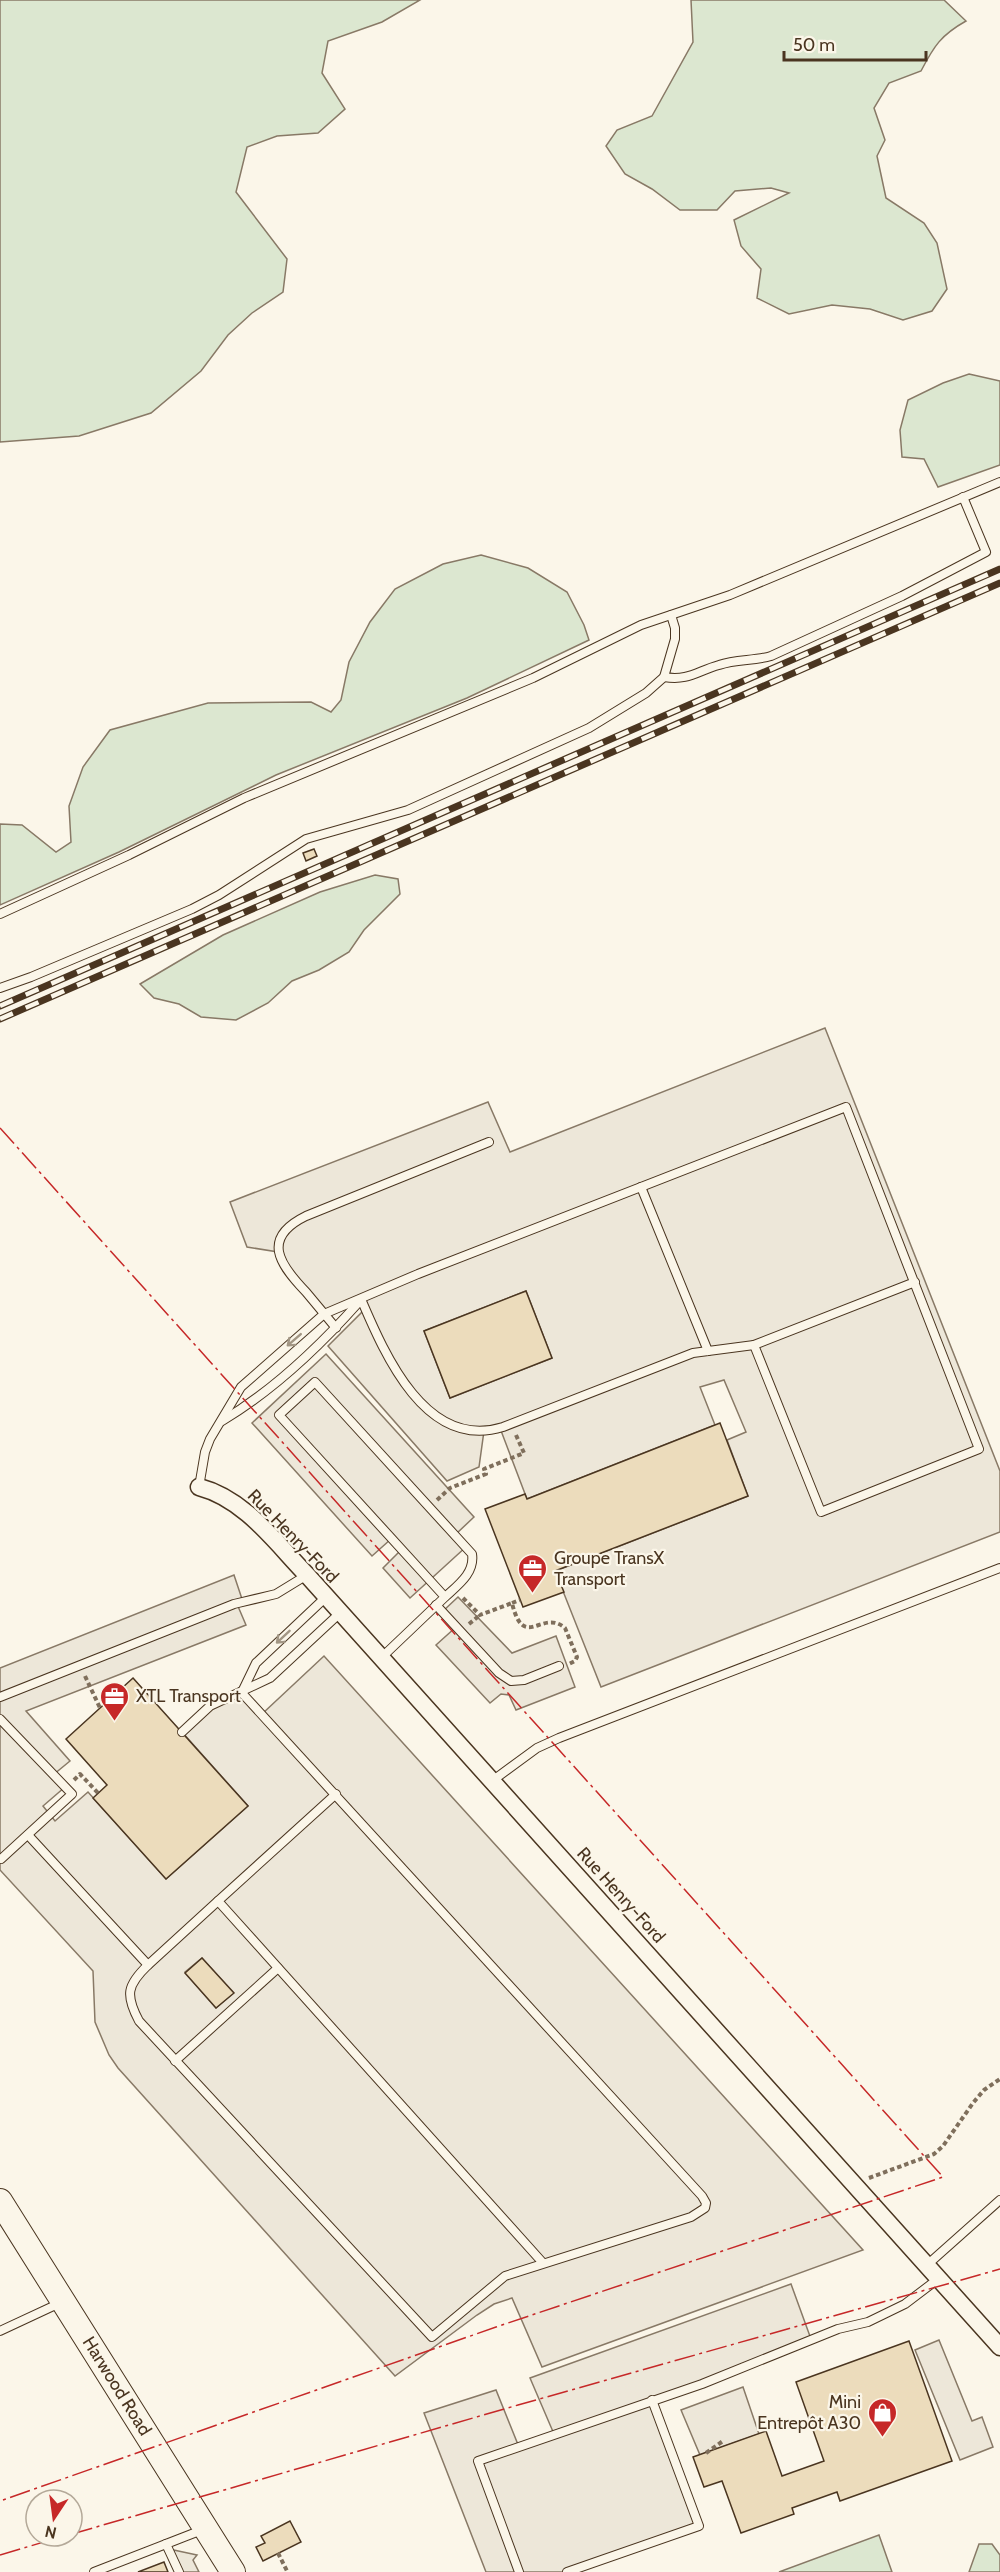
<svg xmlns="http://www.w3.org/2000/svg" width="1000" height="2572" font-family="Cabin,sans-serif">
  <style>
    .green { fill: #dce7d0; stroke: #887966; stroke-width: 1.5 }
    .parking { fill: #ede7d9; stroke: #887966; stroke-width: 1.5; fill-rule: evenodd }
    .building { fill: #ecdcbc; stroke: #4a3520; stroke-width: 1.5 }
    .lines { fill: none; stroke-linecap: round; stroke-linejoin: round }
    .service-casing { stroke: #4a3520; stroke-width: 10 }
    .minor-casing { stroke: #4a3520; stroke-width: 19 }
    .secondary-casing { stroke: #4a3520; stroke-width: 26 }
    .path { stroke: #7f6f5c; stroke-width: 4; stroke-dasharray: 4.5 3; stroke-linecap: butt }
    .service { stroke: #fbf6e9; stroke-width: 8 }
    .minor { stroke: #fbf6e9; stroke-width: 16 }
    .secondary { stroke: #fbf6e9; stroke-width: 24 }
    .rail-casing { stroke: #4a3520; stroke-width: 7 }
    .rail { stroke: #fbf6e9; stroke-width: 4.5; stroke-dasharray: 14; stroke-linecap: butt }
    .power { stroke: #c62828; stroke-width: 1.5; stroke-dasharray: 21 4.5 3 4.5; stroke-linecap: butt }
    .oneway { stroke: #a29684 }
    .labels { text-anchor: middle; stroke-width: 4.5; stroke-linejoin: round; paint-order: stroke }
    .street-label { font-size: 18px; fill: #4a3520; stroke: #fbf6e9 }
    .poi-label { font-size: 18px; fill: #4a3520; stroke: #fbf6e9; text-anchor: start }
  </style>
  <rect width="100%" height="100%" fill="#fbf6e9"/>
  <g class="green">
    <path d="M0,0H420L382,22L328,41L322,73L345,109L318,133L277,136L247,147L236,192L287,259L283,292L252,313L228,335L201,371L151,413L79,436L0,442Z"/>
    <path d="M691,0H944L966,21C941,35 934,46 921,71L889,83L874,108L885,140L877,156L886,198L924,223L937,243L947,289L932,311L903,320L870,309L832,305L789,314L757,298L761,269L741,246L734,220L789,193L771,188L735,191L717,210H680L652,189L625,174L606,146L617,130L652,116L693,42Z"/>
    <path d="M969,374L1000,381V465L938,487L924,459L902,457L900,430L908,400L943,383Z"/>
    <path d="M481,555L528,568L567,592L584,625L589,640L467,698L276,775L119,852L0,905V824L22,825L56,852L71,842L69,806L83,767L110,730L208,703L311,702L331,712L341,700L349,662L370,622L395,589L443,564Z"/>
    <path d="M375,875L398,879L400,894L364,930L349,952L319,970L292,981L268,1003L236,1020L201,1017L179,1004L154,998L140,984L223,935L320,892Z"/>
    <path d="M879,2535L892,2572H779Z"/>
    <path d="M979,2544H992L1000,2555V2572H969Z"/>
  </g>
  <g class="parking">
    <path d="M825,1028L1000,1471V1532L601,1687L555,1571L748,1496L727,1440L746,1432L724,1380L700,1387L715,1425L527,1499L500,1428L484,1431L479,1467L447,1481L328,1346L365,1309L361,1299L324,1314L278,1252L247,1247L230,1202L488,1102L510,1152ZM526,1291L552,1358L450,1398L424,1331Z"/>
    <path d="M326,1354L474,1517L456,1534L467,1546L410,1598L383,1568L401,1550L391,1539L372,1556L252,1423Z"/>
    <path d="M234,1575L243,1602L237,1604L246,1625L26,1711L70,1761L53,1775L65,1787L43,1806L55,1821L88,1792L166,1879L248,1806L182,1732L210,1706L241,1692L262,1714L324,1656L863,2250L542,2367L512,2298L494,2304L477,2315L395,2376L118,2068L109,2055L95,2022L93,1971L0,1870V1668ZM202,1958L233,1993L216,2008L185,1972Z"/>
    <path d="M458,1597L512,1653L556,1636L575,1687L516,1710L509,1695L501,1694L490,1703L436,1645L456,1627L442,1612Z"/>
    <path d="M791,2284L811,2339L652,2400L699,2526L567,2572H486L424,2413L496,2390L519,2447L554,2434L530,2378Z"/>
    <path d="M939,2340L972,2421L982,2417L993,2447L960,2460L915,2350Z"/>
    <path d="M743,2387L759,2434L700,2455L681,2410Z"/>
    <path d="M169,2549L197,2555L193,2560L199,2572H179Z"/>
  </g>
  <g class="building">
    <path d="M314,849L317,856L306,861L303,853Z"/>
    <path d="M526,1291L552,1358L450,1398L424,1331Z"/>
    <path d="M720,1423L748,1496L555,1571L564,1592L523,1607L485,1509L525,1494L527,1499Z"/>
    <path d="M133,1678L248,1806L166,1879L93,1798L107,1785L66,1739Z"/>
    <path d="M202,1958L234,1993L216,2008L185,1973Z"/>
    <path d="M909,2341L952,2461L840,2501L837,2492L792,2508L794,2514L741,2533L722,2481L704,2487L693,2457L766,2431L782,2476L824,2461L796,2382Z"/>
    <path d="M290,2521L301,2542L263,2561L256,2547L265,2543L261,2536Z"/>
    <path d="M164,2562L168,2572H138Z"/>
  </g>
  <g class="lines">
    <defs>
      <g id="service">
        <path d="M664,677C689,681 697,671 719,665C736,659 754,661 771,656L902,596L986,552L963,497"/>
        <path d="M0,914L129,855L244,798L533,678L641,625L730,595L1000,482"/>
        <path d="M0,988L31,977L192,909L219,895L306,839L408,810L589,728L646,693L664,677L675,639V628L671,615"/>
        <path d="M641,1187L708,1351"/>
        <path d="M361,1299C385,1355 426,1451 503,1427L693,1353L754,1345"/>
        <path d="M336,1328C326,1316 316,1304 306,1292C279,1264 261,1238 306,1216L489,1142"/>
        <path d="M222,1421C274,1390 319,1347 359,1302"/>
        <path d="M199,1487L205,1452L210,1439L241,1387L324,1314L418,1274L846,1107L979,1449L821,1512L754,1345L915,1282"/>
        <path d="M436,1605L499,1673L511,1681L524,1680L559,1666"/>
        <path d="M381,1658L445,1597C458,1585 475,1573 472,1554L315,1382L279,1415L445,1597"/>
        <path d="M242,1692L256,1663L326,1597"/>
        <path d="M0,1697L234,1604L276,1594L307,1575"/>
        <path d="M0,1719L72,1794L1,1859"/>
        <path d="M182,1732L210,1706L270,1678L340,1613"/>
        <path d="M492,1781L537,1748L559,1738L1000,1568"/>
        <path d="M336,1794L218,1901L543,2263"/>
        <path d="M28,1835L148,1965L218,1901"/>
        <path d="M148,1965C127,1985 125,1995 139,2021L432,2337L505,2276L691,2217L705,2208L706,2203L702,2196L241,1692"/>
        <path d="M175,2061L278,1968"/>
        <path d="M927,2265L1000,2200"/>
        <path d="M0,2331L60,2303"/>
        <path d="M94,2572L166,2544"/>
        <path d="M179,2572L166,2544L202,2530"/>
        <path d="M519,2572L478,2461L702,2384L838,2329L868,2322L905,2304L938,2279"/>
        <path d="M567,2572L699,2526L652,2400"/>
      </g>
      <path id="minor" d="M199,1487C245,1499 275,1542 307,1575L1000,2347"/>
      <path id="secondary" d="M0,2201L233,2572"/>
    </defs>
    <use href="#service" class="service-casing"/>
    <use href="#minor" class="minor-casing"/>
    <use href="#secondary" class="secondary-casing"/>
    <g class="path">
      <path d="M437,1500L450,1488L486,1474L484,1469L524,1453L516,1435"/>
      <path d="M463,1598L480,1615L512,1603C524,1652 542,1608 565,1628L577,1657L575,1661L569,1664"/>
      <path d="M512,1603L520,1600"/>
      <path d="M469,1624L480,1615"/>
      <path d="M85,1676L100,1708"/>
      <path d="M74,1780L80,1774L98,1793"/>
      <path d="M869,2178L934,2154L943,2146L973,2103L984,2090L1000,2079"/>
      <path d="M706,2453L723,2441"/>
      <path d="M278,2553L287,2571"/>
    </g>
    <use href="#service" class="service"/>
    <use href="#minor" class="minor"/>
    <use href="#secondary" class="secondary"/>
    <defs>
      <g id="rail">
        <path d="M0,1006L1000,569"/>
        <path d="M0,1019L1000,583"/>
      </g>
    </defs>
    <use href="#rail" class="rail-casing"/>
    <use href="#rail" class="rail"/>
    <g class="power">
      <path d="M0,1128L943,2177L496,2327L0,2501"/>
      <path d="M72,2534L518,2405L1000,2269"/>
      <path d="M0,2555L64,2536"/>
    </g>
  </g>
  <defs><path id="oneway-shaft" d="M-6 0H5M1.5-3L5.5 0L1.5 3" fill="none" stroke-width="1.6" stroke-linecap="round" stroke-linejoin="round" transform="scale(1.5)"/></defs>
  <g class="oneway">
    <use href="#oneway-shaft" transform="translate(294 1340) rotate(139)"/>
    <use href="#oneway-shaft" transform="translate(283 1637) rotate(137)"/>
  </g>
  <defs>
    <symbol id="office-pin" viewBox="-11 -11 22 30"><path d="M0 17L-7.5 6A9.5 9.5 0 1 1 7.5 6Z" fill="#c62828" stroke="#fbf6e9"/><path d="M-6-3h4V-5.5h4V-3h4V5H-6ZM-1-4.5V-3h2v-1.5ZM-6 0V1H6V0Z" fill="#fff"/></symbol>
    <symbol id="shop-pin" viewBox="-11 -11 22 30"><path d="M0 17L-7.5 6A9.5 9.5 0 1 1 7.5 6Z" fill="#c62828" stroke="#fbf6e9"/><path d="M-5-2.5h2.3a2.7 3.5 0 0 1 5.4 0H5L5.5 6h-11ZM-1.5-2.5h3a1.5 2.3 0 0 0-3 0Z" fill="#fff"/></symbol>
  </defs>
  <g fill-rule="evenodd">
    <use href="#office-pin" x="516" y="1552" width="33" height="45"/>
    <use href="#office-pin" x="98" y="1680" width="33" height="45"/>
    <use href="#shop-pin" x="866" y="2396" width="33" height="45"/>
  </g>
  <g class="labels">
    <g class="street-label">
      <text transform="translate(293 1536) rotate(46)" y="6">Rue Henry-Ford</text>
      <text transform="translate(621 1895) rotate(48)" y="6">Rue Henry-Ford</text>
      <text transform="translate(117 2386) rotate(58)" y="6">Harwood Road</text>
    </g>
    <g class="poi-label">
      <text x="554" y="1564">Groupe TransX<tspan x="554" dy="21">Transport</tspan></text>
      <text x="136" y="1702">XTL Transport</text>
      <text x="861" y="2408" text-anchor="end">Mini<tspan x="861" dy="21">Entrepôt A30</tspan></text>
    </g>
  </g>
  <g transform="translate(54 2518) rotate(193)"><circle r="28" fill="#fbf6e9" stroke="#b4a999" stroke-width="1.5"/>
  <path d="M0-4.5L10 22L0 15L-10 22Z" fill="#c62828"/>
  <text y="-9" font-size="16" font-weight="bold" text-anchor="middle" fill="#4a3520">N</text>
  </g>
  <path d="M784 51v9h142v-9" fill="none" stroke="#4a3520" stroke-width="3"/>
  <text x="793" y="51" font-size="18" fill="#4a3520" stroke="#fbf6e9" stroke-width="4.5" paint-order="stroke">50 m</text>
</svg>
